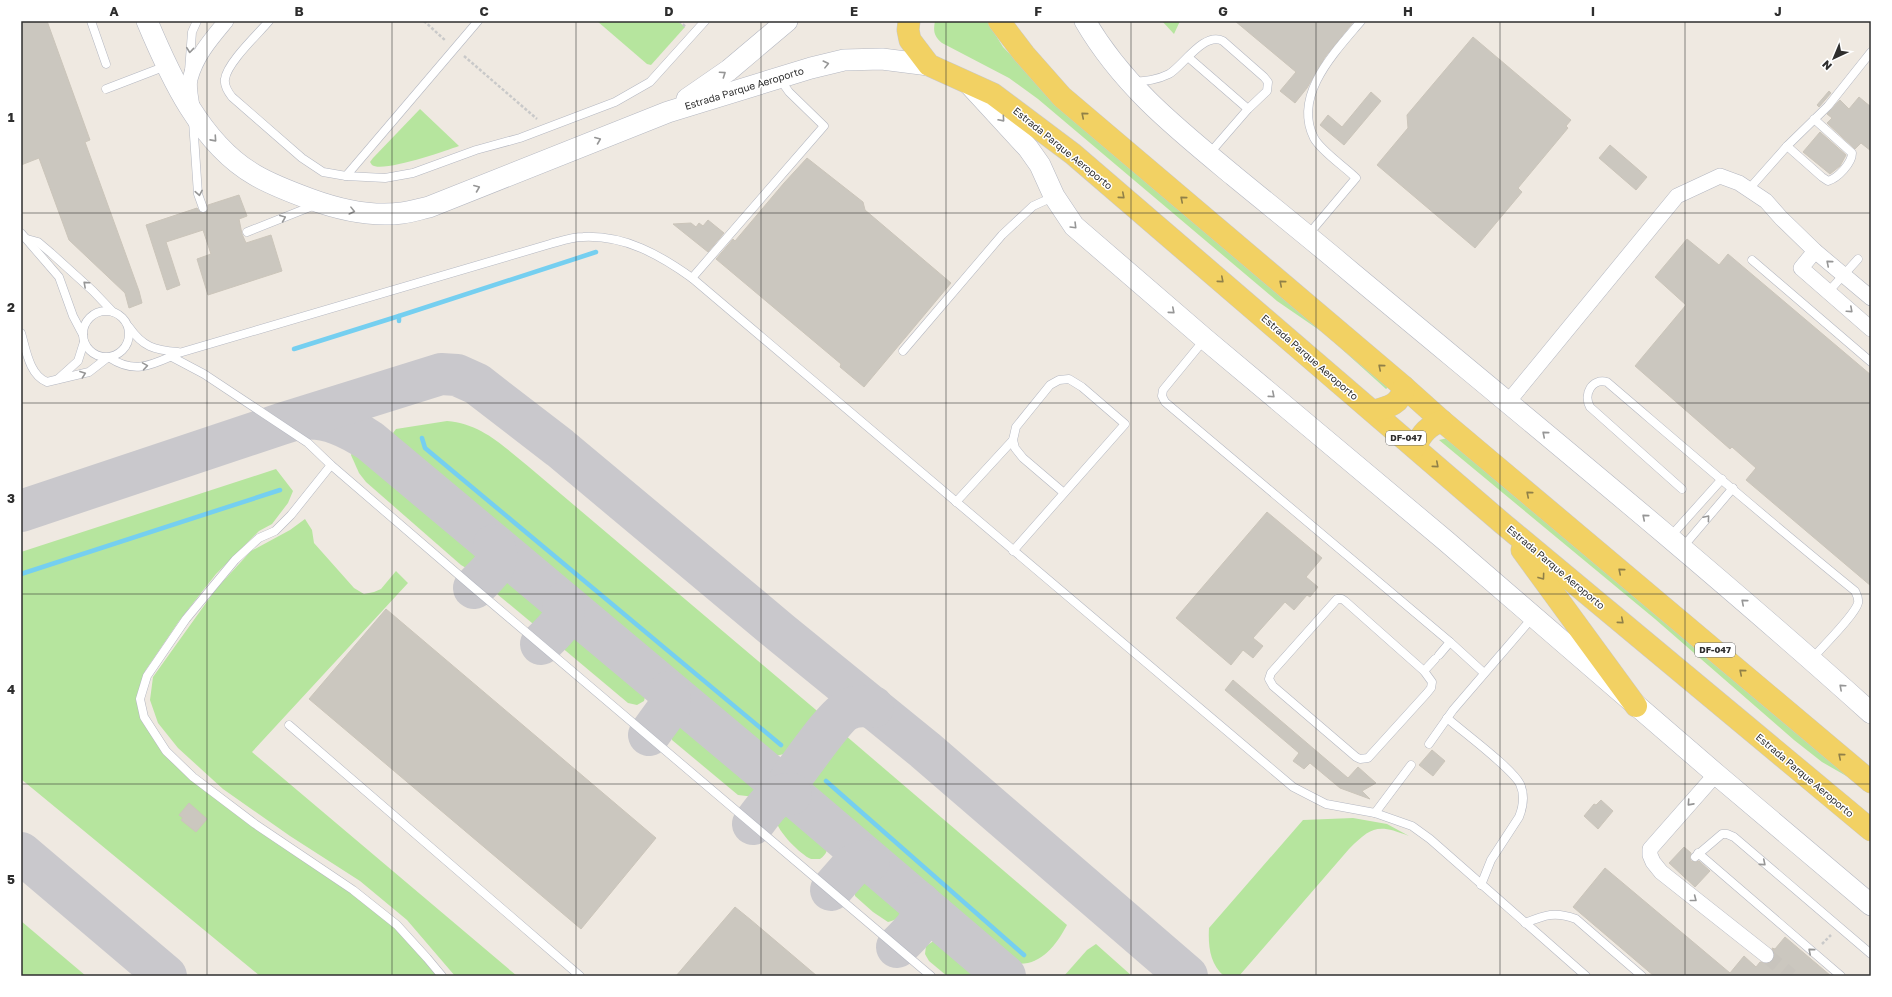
<svg xmlns="http://www.w3.org/2000/svg" width="1892" height="997" font-family="'Golos Text',sans-serif">
  <style>
    .green { fill: #b6e59e }
    .lines { fill: none; stroke-linecap: round; stroke-linejoin: round }
    .stream { stroke: #75cff0; stroke-width: 4.5 }
    .taxiway { stroke: #c9c8cc; stroke-width: 42 }
    .building { fill: #cbc7bf; stroke: #cbc5ba }
    .street-tunnel { stroke: #c8c4bd; stroke-width: 15; stroke-dasharray: 15 8; stroke-linecap: butt }
    .lane-casing { stroke: #b4b7c1; stroke-width: 9 }
    .street-casing { stroke: #b4b7c1; stroke-width: 16 }
    .secondary-casing { stroke: #b4b7c1; stroke-width: 22 }
    .primary-casing { stroke: #c9c9c9; stroke-width: 23 }
    .path { stroke: #c9c9c9; stroke-width: 2.5; stroke-dasharray: 3 2; stroke-linecap: butt }
    .lane { stroke: #fff; stroke-width: 8 }
    .street { stroke: #fff; stroke-width: 15 }
    .secondary { stroke: #fff; stroke-width: 21 }
    .primary { stroke: #f2d163; stroke-width: 22 }
    .oneway { stroke: #969696 }
    .oneway2 { stroke: #908048 }
    .grid { fill: none; stroke: #2e2e2e; stroke-width: 1; stroke-opacity: 0.55 }
    .labels { text-anchor: middle; stroke-width: 3; stroke-linejoin: round; paint-order: stroke }
    .shield { fill: #fff; stroke: #6d6d6d; stroke-width: 1 }
    .shield-label { font-size: 9px; font-weight: bold; fill: #2e2e2e }
    .street-label { font-size: 10px; fill: #2e2e2e; stroke: #fff }
    .neatline { fill: none; stroke: #2e2e2e; stroke-width: 1.5 }
    .grid-label { font-size: 13px; text-anchor: middle; font-weight: bold; fill: #2e2e2e }
  </style>
  <rect width="100%" height="100%" fill="#efe9e1"/>
  <g class="green">
    <path d="M597,21H678L685,27L651,65L647,64Z"/>
    <path d="M935,21H987L1003,47L1028,73L1392,384L1386,389L1325,334L1277,301L1038,99L1009,78L942,43C934,36 933,31 935,21Z"/>
    <path d="M1162,21H1180L1174,34Z"/>
    <path d="M420,109L459,146C445,151 382,173 372,165L370,162L373,158Z"/>
    <path d="M447,421C482,424 503,446 529,467L822,715C812,727 796,752 780,755C777,756 771,754 768,753L396,439L393,433L396,429Z"/>
    <path d="M1448,438L1871,787V794L1855,781L1822,762L1794,740L1655,619L1439,440Z"/>
    <path d="M358,444L480,543C484,555 481,560 473,568H466L461,565L366,482L359,473L351,455L353,448Z"/>
    <path d="M276,469L293,491L288,503L272,524L259,531L216,574L179,621L145,671L141,713L183,769L388,918L440,976H260L21,779V552Z"/>
    <path d="M305,519L312,530L314,543L354,588L364,594L374,592L381,589L396,571L408,583L252,752L517,976H455L407,920L360,881L290,836L223,789L178,748L158,723L150,700L153,677L216,589L251,551L290,530Z"/>
    <path d="M505,576L516,577L541,599L545,610L544,618L539,624L532,623L491,589L496,578Z"/>
    <path d="M568,630L578,631L586,636L643,684L646,693L644,701L637,705L628,703L560,646L559,641L562,635Z"/>
    <path d="M682,724H689L761,785L763,789L762,793L755,797L738,795L672,740V732L676,727Z"/>
    <path d="M845,735L1067,925C1054,949 1037,970 1008,962L813,795C810,789 806,781 808,774C812,760 834,743 845,735Z"/>
    <path d="M782,803L827,841C828,850 827,854 820,859C817,859 813,859 811,859C801,855 777,831 776,820C776,813 779,809 782,803Z"/>
    <path d="M1353,818L1387,824L1409,836C1378,824 1372,826 1349,849L1239,976H1224C1210,964 1208,946 1209,928L1303,820Z"/>
    <path d="M869,877C880,886 923,914 888,922L873,912L855,896V885L857,881Z"/>
    <path d="M21,921L86,976H21Z"/>
    <path d="M935,940H943L986,976H947L929,961L925,954L926,946Z"/>
    <path d="M1096,944L1132,976H1064L1087,950Z"/>
  </g>
  <g class="lines">
    <g class="stream">
      <path d="M399,321V316L596,252"/>
      <path d="M294,349L399,316"/>
      <path d="M422,438L425,448L781,745"/>
      <path d="M21,574L280,490"/>
      <path d="M826,781L1024,955"/>
    </g>
    <g class="taxiway">
      <path d="M302,419C327,416 350,428 370,441L781,785L1005,976"/>
      <path d="M21,511L281,424L441,374L457,375L477,384L560,448L780,632L925,750L1187,976"/>
      <path d="M474,588C487,573 502,566 494,545"/>
      <path d="M541,644C553,631 568,622 563,603"/>
      <path d="M649,735L670,706L669,692"/>
      <path d="M791,778C802,764 836,714 849,709C857,705 864,706 873,707"/>
      <path d="M753,824C764,811 772,793 791,794"/>
      <path d="M21,853L166,976"/>
      <path d="M831,890L853,865L869,861"/>
      <path d="M897,947C909,934 926,923 920,903"/>
    </g>
  </g>
  <g class="building">
    <path d="M21,21H47L90,140L85,142L139,291L142,303L129,308L125,293L69,240L39,158L21,165Z"/>
    <path d="M1235,21H1354L1325,57L1307,88L1295,103L1280,91L1296,72Z"/>
    <path d="M1473,37L1571,120L1566,126L1568,128L1518,188L1522,192L1475,248L1377,165L1408,128L1407,115Z"/>
    <path d="M1829,91L1831,93L1819,107L1817,105Z"/>
    <path d="M1371,92L1381,101L1344,145L1320,125L1328,115L1342,127Z"/>
    <path d="M1859,97L1871,107V151L1861,143L1855,149L1827,123L1832,118L1827,114L1840,100L1849,109Z"/>
    <path d="M1820,132L1846,155L1840,166L1830,174L1803,152Z"/>
    <path d="M1610,145L1647,177L1636,190L1599,158Z"/>
    <path d="M807,158L863,202L865,210L951,283L864,387L840,367L841,364L716,259L733,239L735,241L784,183Z"/>
    <path d="M239,195L247,216L239,219L242,234L246,243L271,235L282,271L208,295L197,259L211,254L203,230L166,242L180,285L167,290L146,225L197,208L200,212L204,213L208,209V205Z"/>
    <path d="M708,220L724,233L708,252L673,224L691,223L696,227L699,223L703,226Z"/>
    <path d="M1687,239L1719,265L1728,254L1871,375V586L1746,480L1756,468L1732,447L1730,449L1635,366L1686,305L1655,277Z"/>
    <path d="M1267,512L1322,558L1306,577L1318,587L1310,597L1307,595L1294,610L1285,602L1253,638L1263,646L1253,658L1243,650L1231,665L1176,618Z"/>
    <path d="M386,609L656,838L581,929L309,699Z"/>
    <path d="M1233,680L1348,778L1358,767L1376,783L1362,791L1370,799L1340,788L1310,763L1304,769L1293,761L1299,753L1225,690Z"/>
    <path d="M1432,750L1445,761L1433,776L1419,765Z"/>
    <path d="M1601,800L1613,811L1598,829L1584,816L1594,804L1596,805Z"/>
    <path d="M189,803L207,819L196,832L181,820L183,818L179,815Z"/>
    <path d="M1684,847L1691,853L1690,858L1691,861L1696,862L1699,861L1710,871L1695,887L1669,863Z"/>
    <path d="M1605,868L1730,973L1744,956L1756,967L1760,962L1770,963L1775,956L1772,948L1775,949L1785,937L1831,976H1654L1573,907Z"/>
    <path d="M735,907L751,920L817,976H676Z"/>
  </g>
  <g class="lines">
    <path class="street-tunnel" d="M1766,955L1791,976"/>
    <defs>
      <g id="lane">
        <path d="M91,21L106,64"/>
        <path d="M269,21C258,34 227,63 225,79C224,85 228,92 232,97L302,158L323,172L346,176L385,178L413,173L476,150L520,138L615,102L650,82L705,21"/>
        <path d="M1188,57L1248,109"/>
        <path d="M189,71L192,32L197,21"/>
        <path d="M1133,82C1146,81 1157,80 1169,74C1183,66 1204,31 1223,41L1264,77L1268,82L1267,91L1248,109L1209,154"/>
        <path d="M106,89L166,66"/>
        <path d="M1814,119L1852,153C1852,163 1838,178 1828,181L1822,177L1787,146L1828,106L1871,52"/>
        <path d="M193,121L198,194L203,208"/>
        <path d="M346,176L478,21"/>
        <path d="M1749,189L1787,146"/>
        <path d="M247,232L315,205"/>
        <path d="M21,233L59,277L73,316L83,335"/>
        <path d="M1308,235L1356,178C1345,167 1321,151 1314,138C1292,95 1336,51 1361,21"/>
        <path d="M27,239L38,242L51,253L93,291L113,312"/>
        <path d="M1752,260L1871,362"/>
        <path d="M692,278L824,126L789,92L779,78"/>
        <path d="M1829,291L1858,259"/>
        <circle cx="106" cy="334" r="23"/>
        <path d="M129,327C143,347 154,350 178,352"/>
        <path d="M21,333C26,349 29,375 47,382L89,372L107,358"/>
        <path d="M1204,340L1163,390L1162,396L1165,402L1450,642L1484,673"/>
        <path d="M903,351L1002,235L1033,206L1053,197"/>
        <path d="M170,356L204,374L308,443L331,465L474,588L931,976"/>
        <path d="M110,358C136,375 153,364 179,353L550,244C561,241 572,237 583,237C625,235 660,255 692,278L1293,787L1326,804L1375,813L1412,826L1430,839L1586,976"/>
        <path d="M58,379L78,361L84,342"/>
        <path d="M331,465L291,515L275,531L259,538L235,560L186,619L147,676L140,699L144,717L166,751L193,777L255,824L353,890L397,925L427,958L442,976"/>
        <path d="M1682,489L1590,407C1583,394 1592,378 1607,382C1689,452 1771,523 1855,591C1857,595 1859,598 1858,603C1855,615 1822,647 1812,659"/>
        <path d="M956,502L1013,440"/>
        <path d="M1670,537L1722,479"/>
        <path d="M1682,548L1733,488"/>
        <path d="M1013,551L1125,424L1082,387L1069,379L1059,380L1050,385L1016,427L1013,440L1015,448L1023,458L1064,493"/>
        <path d="M1337,599H1342L1345,601L1424,671L1432,682L1431,688L1427,693L1368,758L1360,759L1356,757L1273,686L1269,679L1271,673Z"/>
        <path d="M1439,655L1450,642"/>
        <path d="M1424,671L1435,659"/>
        <path d="M1447,718C1463,732 1512,768 1520,784C1525,795 1523,807 1519,817L1491,860L1481,885"/>
        <path d="M289,725L580,976"/>
        <path d="M1429,744L1453,710L1533,617"/>
        <path d="M1375,813L1411,765"/>
        <path d="M1698,853L1841,976"/>
        <path d="M1695,857L1722,834H1727L1734,837L1871,954"/>
        <path d="M1525,923C1545,915 1555,911 1576,919L1642,976"/>
      </g>
      <g id="street">
        <path d="M192,107C191,99 188,87 190,79C196,56 211,39 226,21"/>
        <path d="M1815,251L1801,268L1871,329"/>
        <path d="M1508,402L1677,196L1720,176L1739,183L1766,201L1781,218L1815,251L1871,298"/>
        <path d="M1716,774L1650,849V855L1653,862L1661,872L1766,955"/>
      </g>
      <g id="secondary">
        <path d="M147,21C170,76 201,144 255,175C272,185 291,192 310,199C340,210 371,217 402,213C411,212 420,209 429,207L668,112L811,68L844,60L882,59L929,65"/>
        <path d="M1085,21C1123,86 1176,128 1234,176C1273,208 1313,240 1352,273C1526,418 1702,561 1871,713"/>
        <path d="M970,85L1028,148L1040,165L1054,196L1074,226L1205,339L1446,541L1716,774L1871,905"/>
        <path d="M687,99L729,70L787,21"/>
      </g>
      <g id="primary">
        <path d="M909,21L908,30L910,40L929,65L993,94L1073,154L1502,523L1871,830"/>
        <path d="M999,21L1024,54L1062,97L1404,387L1442,421L1871,782"/>
        <path d="M1374,411C1389,407 1401,404 1404,387"/>
        <path d="M1415,447C1422,433 1428,426 1442,421"/>
        <path d="M1522,550L1636,706"/>
      </g>
    </defs>
    <use href="#lane" class="lane-casing"/>
    <use href="#street" class="street-casing"/>
    <use href="#secondary" class="secondary-casing"/>
    <use href="#primary" class="primary-casing"/>
    <g class="path">
      <path d="M424,21L446,41"/>
      <path d="M679,21L686,27"/>
      <path d="M464,56L537,119"/>
      <path d="M1822,944L1831,935"/>
    </g>
    <use href="#lane" class="lane"/>
    <use href="#street" class="street"/>
    <use href="#secondary" class="secondary"/>
    <use href="#primary" class="primary"/>
  </g>
  <defs><path id="oneway-chevron" d="M-2-3.5L2.5 0L-2 3.5" fill="none" stroke-width="1.6" stroke-linecap="round" stroke-linejoin="round"/></defs>
  <g class="oneway">
    <use href="#oneway-chevron" transform="translate(190 50) rotate(96)"/>
    <use href="#oneway-chevron" transform="translate(826 64) rotate(-14)"/>
    <use href="#oneway-chevron" transform="translate(723 74) rotate(-34)"/>
    <use href="#oneway-chevron" transform="translate(1002 119) rotate(49)"/>
    <use href="#oneway-chevron" transform="translate(214 139) rotate(48)"/>
    <use href="#oneway-chevron" transform="translate(598 140) rotate(-22)"/>
    <use href="#oneway-chevron" transform="translate(477 188) rotate(-22)"/>
    <use href="#oneway-chevron" transform="translate(199 193) rotate(80)"/>
    <use href="#oneway-chevron" transform="translate(352 211) rotate(14)"/>
    <use href="#oneway-chevron" transform="translate(283 218) rotate(-23)"/>
    <use href="#oneway-chevron" transform="translate(1074 226) rotate(45)"/>
    <use href="#oneway-chevron" transform="translate(1829 263) rotate(-140)"/>
    <use href="#oneway-chevron" transform="translate(86 284) rotate(-138)"/>
    <use href="#oneway-chevron" transform="translate(1850 310) rotate(42)"/>
    <use href="#oneway-chevron" transform="translate(1172 311) rotate(41)"/>
    <use href="#oneway-chevron" transform="translate(145 366) rotate(-9)"/>
    <use href="#oneway-chevron" transform="translate(83 374) rotate(-20)"/>
    <use href="#oneway-chevron" transform="translate(1272 395) rotate(40)"/>
    <use href="#oneway-chevron" transform="translate(1545 434) rotate(-140)"/>
    <use href="#oneway-chevron" transform="translate(1645 517) rotate(-140)"/>
    <use href="#oneway-chevron" transform="translate(1707 518) rotate(-50)"/>
    <use href="#oneway-chevron" transform="translate(1744 602) rotate(-139)"/>
    <use href="#oneway-chevron" transform="translate(1842 687) rotate(-138)"/>
    <use href="#oneway-chevron" transform="translate(1690 803) rotate(132)"/>
    <use href="#oneway-chevron" transform="translate(1763 863) rotate(40)"/>
    <use href="#oneway-chevron" transform="translate(1694 899) rotate(38)"/>
    <use href="#oneway-chevron" transform="translate(1811 951) rotate(-139)"/>
  </g>
  <g class="oneway2">
    <use href="#oneway-chevron" transform="translate(1084 115) rotate(-140)"/>
    <use href="#oneway-chevron" transform="translate(1122 196) rotate(41)"/>
    <use href="#oneway-chevron" transform="translate(1183 199) rotate(-140)"/>
    <use href="#oneway-chevron" transform="translate(1221 280) rotate(41)"/>
    <use href="#oneway-chevron" transform="translate(1282 283) rotate(-140)"/>
    <use href="#oneway-chevron" transform="translate(1381 367) rotate(-140)"/>
    <use href="#oneway-chevron" transform="translate(1436 465) rotate(41)"/>
    <use href="#oneway-chevron" transform="translate(1529 494) rotate(-140)"/>
    <use href="#oneway-chevron" transform="translate(1621 571) rotate(-140)"/>
    <use href="#oneway-chevron" transform="translate(1542 577) rotate(54)"/>
    <use href="#oneway-chevron" transform="translate(1621 621) rotate(40)"/>
    <use href="#oneway-chevron" transform="translate(1742 672) rotate(-140)"/>
    <use href="#oneway-chevron" transform="translate(1841 756) rotate(-140)"/>
  </g>
  <path class="grid" d="M207,21V976M392,21V976M576,21V976M761,21V976M946,21V976M1131,21V976M1316,21V976M1500,21V976M1685,21V976M21,213H1871M21,403H1871M21,594H1871M21,784H1871"/>
  <g class="labels">
    <g class="shield">
      <rect x="1386" y="431" width="40" height="14" rx="3"/>
      <rect x="1695" y="643" width="40" height="14" rx="3"/>
    </g>
    <g class="shield-label">
      <text x="1406" y="441">DF-047</text>
      <text x="1715" y="653">DF-047</text>
    </g>
    <g class="street-label">
      <text transform="translate(744 88) rotate(-17)" y="4">Estrada Parque Aeroporto</text>
      <text transform="translate(1063 148) rotate(39)" y="4">Estrada Parque Aeroporto</text>
      <text transform="translate(1310 357) rotate(41)" y="4">Estrada Parque Aeroporto</text>
      <text transform="translate(1556 567) rotate(40)" y="4">Estrada Parque Aeroporto</text>
      <text transform="translate(1805 775) rotate(40)" y="4">Estrada Parque Aeroporto</text>
    </g>
  </g>
  <rect width="1892" height="997" fill="none" stroke="#ffffff" stroke-width="44"/>
  <g transform="translate(1834 58) rotate(224)" stroke="#ffffff" stroke-width="3" paint-order="stroke">
  <path d="M0-3L7 15L0 10L-7 15Z" fill="#2e2e2e"/>
  <text y="-6" font-size="11" font-weight="bold" text-anchor="middle" fill="#2e2e2e">N</text>
  </g>
  <rect x="22" y="22" width="1848" height="953" class="neatline"/>
  <g class="grid-label">
    <text x="114" y="16">A</text>
    <text x="299" y="16">B</text>
    <text x="484" y="16">C</text>
    <text x="669" y="16">D</text>
    <text x="854" y="16">E</text>
    <text x="1038" y="16">F</text>
    <text x="1223" y="16">G</text>
    <text x="1408" y="16">H</text>
    <text x="1593" y="16">I</text>
    <text x="1778" y="16">J</text>
    <text x="11" y="122">1</text>
    <text x="11" y="312">2</text>
    <text x="11" y="503">3</text>
    <text x="11" y="694">4</text>
    <text x="11" y="884">5</text>
  </g>
</svg>
